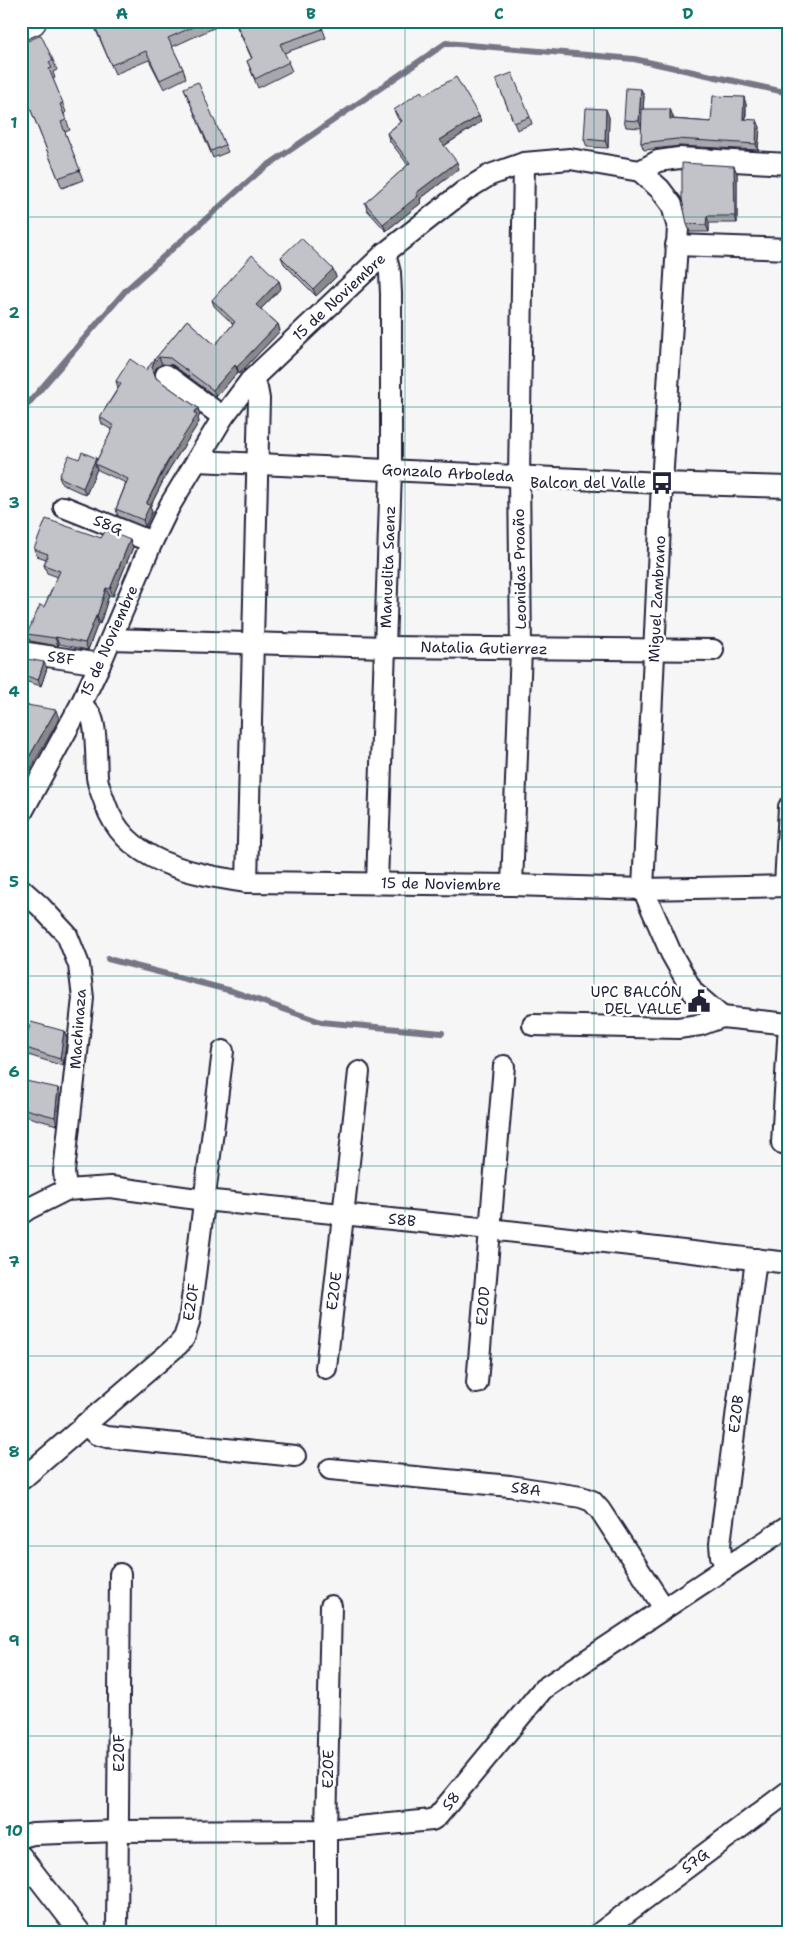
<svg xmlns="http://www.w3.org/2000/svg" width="810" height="1953" font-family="'Shantell Sans',sans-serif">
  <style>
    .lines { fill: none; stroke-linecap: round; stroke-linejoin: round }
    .stream { stroke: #767685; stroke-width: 6 }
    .street-casing { stroke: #22223b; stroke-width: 24 }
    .secondary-casing { stroke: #22223b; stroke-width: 31 }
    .street { stroke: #fff; stroke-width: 20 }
    .secondary { stroke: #fff; stroke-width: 28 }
    .wall { fill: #a7a7ad; stroke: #22223b }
    .shaded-wall { fill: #88888d; stroke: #22223b }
    .building { fill: #c2c2c9; stroke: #22223b }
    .grid { fill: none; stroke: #0f766e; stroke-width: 1; stroke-opacity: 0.55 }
    .labels { text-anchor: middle; stroke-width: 5; stroke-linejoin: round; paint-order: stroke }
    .street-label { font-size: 15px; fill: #22223b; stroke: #fff }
    .poi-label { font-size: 15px; fill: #22223b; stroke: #fff; text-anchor: end }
    .neatline { fill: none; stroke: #0f766e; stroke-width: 2 }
    .grid-label { font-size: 16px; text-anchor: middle; font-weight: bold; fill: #0f766e }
  </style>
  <rect width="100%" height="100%" fill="#f6f6f7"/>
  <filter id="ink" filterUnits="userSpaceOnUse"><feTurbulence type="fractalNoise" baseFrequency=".02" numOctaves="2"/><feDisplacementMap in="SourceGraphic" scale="10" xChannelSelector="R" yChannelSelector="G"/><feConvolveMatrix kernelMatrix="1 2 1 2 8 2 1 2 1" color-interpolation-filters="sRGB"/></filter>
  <g filter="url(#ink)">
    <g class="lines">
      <g class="stream">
        <path d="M21,412L126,290L261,170L446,43L634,59L789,93"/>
        <path d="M108,959L232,991L321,1022L442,1033"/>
      </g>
      <defs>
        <g id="street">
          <path d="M640,171L660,189L672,205L678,228L662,483L643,889L671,953L693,992L722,1017"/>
          <path d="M640,171L658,161L679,158L789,164"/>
          <path d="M676,245L789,249"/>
          <path d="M166,375L223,417"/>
          <path d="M197,461L662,483L789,487"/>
          <path d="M64,507L152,542"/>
          <path d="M111,639L385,647L713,650"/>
          <path d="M21,652L100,664"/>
          <path d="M81,704C84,708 89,712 91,716C97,727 96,763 97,777C98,786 102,794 105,803C125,863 192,874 247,882L512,885L643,889L789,886"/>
          <path d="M21,814L81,704L100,664L152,542L170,505L223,417L250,381L385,253L464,191L490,175L524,163L570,159L640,171"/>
          <path d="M247,882L259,399L257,388L250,381"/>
          <path d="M377,883L391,470V294L390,273L385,253"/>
          <path d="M512,885L521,649L519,476L524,163"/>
          <path d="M785,886L789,807"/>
          <path d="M21,889L40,906L67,935L79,965L83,998L64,1172L66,1190"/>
          <path d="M533,1025L678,1028L700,1025L722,1017L789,1024L782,1143"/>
          <path d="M21,1214L28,1209L66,1190L111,1187L204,1200L490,1229L789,1263"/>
          <path d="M326,1368L359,1072"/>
          <path d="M477,1383L504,1066"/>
          <path d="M85,1424L96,1434L107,1437L295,1456"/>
          <path d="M330,1469L510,1486L581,1497L592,1501L600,1510L664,1608"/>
          <path d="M21,1480L178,1345L184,1338L189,1323L223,1051"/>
          <path d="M726,1568L721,1556L720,1544L756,1259"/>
          <path d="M21,1837L33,1834L119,1831L326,1830L432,1820L438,1816L543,1689L789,1526"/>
          <path d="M21,1856L80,1932"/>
          <path d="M117,1932L120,1574"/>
          <path d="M326,1932V1830L331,1606"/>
          <path d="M601,1932L789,1791"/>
        </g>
        <path id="secondary" d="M21,26L32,21"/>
      </defs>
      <use href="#street" class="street-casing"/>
      <use href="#secondary" class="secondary-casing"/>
      <use href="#street" class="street"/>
      <use href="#secondary" class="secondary"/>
    </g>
    <g class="wall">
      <path d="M92,21H134L136,27L148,21H229L172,47L183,69L186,78L164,89L149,60L115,74Z"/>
      <path d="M234,21H322L320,22L326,38L284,53L292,71L258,88L247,61L252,59Z"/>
      <path d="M21,44L53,60L57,70L53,72L55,78L53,79L66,112L64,114L70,130L65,132L83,180L62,188L21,85L30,80L21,62Z"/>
      <path d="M499,86L530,117L532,124L517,130Z"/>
      <path d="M184,88L225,145L228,152L213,158Z"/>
      <path d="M424,95L479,116L481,122L444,146L459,169L420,199L421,203L386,231L367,210L365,203L408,165L389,140L387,133L400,122L397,117L394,110Z"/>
      <path d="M644,96L643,109L673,116V119L711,122L746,104V120L760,127L758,150L680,146L644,150L641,143L642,128L626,127L624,120Z"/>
      <path d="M609,117L608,148L587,147L584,139Z"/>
      <path d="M737,173V223H709V232H690L687,224Z"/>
      <path d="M281,257L333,269L336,277L316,296L284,264Z"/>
      <path d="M279,281L281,288L261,309L278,324L280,331L239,374L238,372L216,397L173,365L162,364L156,368L154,374L156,378L198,408L200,415L198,418L199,422L168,471L150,507L152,512L145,527L118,516L116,509L126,483L98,470L97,469L86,495L62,484L59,477L79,459L96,458L97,460L112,430L102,424L100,417L118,388L116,381L146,370L187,320L215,345L233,324L214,306L212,300Z"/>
      <path d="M101,538L130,540L133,547L113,596L109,595L100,624L98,623L88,650L59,644L58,646L30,641L27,634L44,607L58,577L47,573L44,565L46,559L37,556L34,549Z"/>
      <path d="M21,658L47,668L41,686L21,680Z"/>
      <path d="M64,1031L67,1038L63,1066L25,1054L23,1047Z"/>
      <path d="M21,1080L60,1095L57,1125L21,1115Z"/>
    </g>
    <g class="shaded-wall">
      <path d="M641,89L644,96L642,128L639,121Z"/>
      <path d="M744,97L746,104L745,126L743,119Z"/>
      <path d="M606,109L609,117L608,148L605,141Z"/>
      <path d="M670,109L673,116L672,126L670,119Z"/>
      <path d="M479,116L481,122L442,147L440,140Z"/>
      <path d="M757,120L760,127L758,150L756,144Z"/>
      <path d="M457,162L459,169L420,199L421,203L386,231L383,224L416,193Z"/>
      <path d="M734,166L737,173V223L735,216Z"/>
      <path d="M707,216L709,223V232L706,225Z"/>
      <path d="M333,269L336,277L316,296L313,289Z"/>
      <path d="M279,281L281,288L259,311L256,305Z"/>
      <path d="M278,324L280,331L239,374L237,367Z"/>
      <path d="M159,357L162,364L156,368L154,374L152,367L154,362Z"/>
      <path d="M235,365L238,372L216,397L213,390Z"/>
      <path d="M198,408L200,415L198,418L199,422L168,471L150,507L152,512L145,527L143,520L146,504L194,413Z"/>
      <path d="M96,458L99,465L95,464L97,469L86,495L83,488Z"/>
      <path d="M130,540L133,547L113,596L110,589Z"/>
      <path d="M106,588L109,595L100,624L97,616Z"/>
      <path d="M96,616L98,623L88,650L85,643Z"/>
      <path d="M56,637L59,644L58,646L55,638Z"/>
      <path d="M44,662L47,668L41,686L38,680Z"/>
      <path d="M56,710L59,719L25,779L21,788V771Z"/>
      <path d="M64,1031L67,1038L63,1066L60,1059Z"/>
      <path d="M58,1088L60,1095L57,1125L55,1117Z"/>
    </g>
    <g class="building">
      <path d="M93,21H134L136,27L148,21H206L168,38L183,69L160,80L146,51L111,65Z"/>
      <path d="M235,21H320L323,29L280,44L289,62L255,79L247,61L252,58Z"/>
      <path d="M41,35L53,60L49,62L52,68L49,69L63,103L60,104L66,120L61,122L80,170L58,178L21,85V84L30,80L21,60V44Z"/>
      <path d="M512,73L530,117L514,123L496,79Z"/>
      <path d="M456,77L479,116L440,140L457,162L416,193L418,196L383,224L365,203L410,163L387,133L402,121L394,110L421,91L424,95Z"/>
      <path d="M198,82L225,145L211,151L184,88Z"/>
      <path d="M626,88L641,89L639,121L624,120Z"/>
      <path d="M713,96L744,97L743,119L757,120L756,144L677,139L641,143L642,109H670V119L711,122Z"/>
      <path d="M586,108L606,109L605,141L584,139Z"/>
      <path d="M682,163L734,166L735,216H707L706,225L687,224L682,199Z"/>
      <path d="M301,238L333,269L313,289L281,257Z"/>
      <path d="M252,255L279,281L256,305L278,324L237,367L235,365L213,390L170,358L159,357L154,362L152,367L156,378L198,408L194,413L197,415L166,464L146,504L150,505L143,520L116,509L128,479L95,464L114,426L100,417L121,384L116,381L130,359L146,370L187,320L215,345L235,322L212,300Z"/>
      <path d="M82,452L96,458L83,488L59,477L69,455L79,459Z"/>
      <path d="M46,519L101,538L106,530L130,540L110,589L106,588L97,616H96L85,643L56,637L55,638L27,634L40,605L44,607L60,571L44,565L48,554L34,549Z"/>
      <path d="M21,658L44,662L38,680L21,674Z"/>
      <path d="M21,704L56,710L21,771Z"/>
      <path d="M31,1022L64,1031L60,1059L23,1047Z"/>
      <path d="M21,1080L58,1088L55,1117L21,1108Z"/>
    </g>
  </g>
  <path class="grid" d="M216,21V1932M405,21V1932M594,21V1932M21,217H789M21,407H789M21,597H789M21,787H789M21,976H789M21,1166H789M21,1356H789M21,1546H789M21,1736H789"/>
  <defs>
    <symbol id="bus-bare" viewBox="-9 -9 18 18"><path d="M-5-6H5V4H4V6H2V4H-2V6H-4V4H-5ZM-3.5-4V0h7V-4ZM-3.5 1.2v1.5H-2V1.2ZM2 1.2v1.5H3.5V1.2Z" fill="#22223b" stroke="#fff" stroke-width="2.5" paint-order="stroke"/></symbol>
    <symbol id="civic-bare" viewBox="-9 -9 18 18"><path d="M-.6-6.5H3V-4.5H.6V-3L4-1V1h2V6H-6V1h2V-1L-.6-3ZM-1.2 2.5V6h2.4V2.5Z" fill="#22223b" stroke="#fff" stroke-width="2.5" paint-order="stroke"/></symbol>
  </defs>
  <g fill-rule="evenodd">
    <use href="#bus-bare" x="646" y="467" width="32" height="32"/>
    <use href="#civic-bare" x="683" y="985" width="32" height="32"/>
  </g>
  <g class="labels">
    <g class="street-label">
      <text transform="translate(339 297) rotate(-43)" y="5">15 de Noviembre</text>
      <text transform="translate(448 473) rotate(3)" y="5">Gonzalo Arboleda</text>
      <text transform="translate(108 525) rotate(22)" y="5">S8G</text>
      <text transform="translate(388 567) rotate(-88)" y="5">Manuelita Saenz</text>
      <text transform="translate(520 569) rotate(-91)" y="5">Leonidas Proaño</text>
      <text transform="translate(657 599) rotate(-87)" y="5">Miguel Zambrano</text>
      <text transform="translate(109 641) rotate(-66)" y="5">15 de Noviembre</text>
      <text transform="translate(484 648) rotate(1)" y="5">Natalia Gutierrez</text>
      <text transform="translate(61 658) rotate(8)" y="5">S8F</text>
      <text transform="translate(441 884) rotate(1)" y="5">15 de Noviembre</text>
      <text transform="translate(78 1029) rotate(-86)" y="5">Machinaza</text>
      <text transform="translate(402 1220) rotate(6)" y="5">S8B</text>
      <text transform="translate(334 1291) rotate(-83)" y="5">E20E</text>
      <text transform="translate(191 1302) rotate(-81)" y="5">E20F</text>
      <text transform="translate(483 1306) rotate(-85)" y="5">E20D</text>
      <text transform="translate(736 1414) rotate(-83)" y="5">E20B</text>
      <text transform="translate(526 1489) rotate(8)" y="5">S8A</text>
      <text transform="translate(119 1753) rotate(-90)" y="5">E20F</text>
      <text transform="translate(328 1769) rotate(-89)" y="5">E20E</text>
      <text transform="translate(451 1801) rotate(-51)" y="5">S8</text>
      <text transform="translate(695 1861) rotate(-37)" y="5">S7G</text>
    </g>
    <g class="poi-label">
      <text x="646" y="488">Balcon del Valle</text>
      <text x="682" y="997">UPC BALCÓN<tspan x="682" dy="17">DEL VALLE</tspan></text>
    </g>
  </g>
  <rect width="810" height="1953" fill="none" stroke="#fff" stroke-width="55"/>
  <rect x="28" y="28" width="754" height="1898" class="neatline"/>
  <g class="grid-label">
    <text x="122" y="19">A</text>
    <text x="311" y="19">B</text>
    <text x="499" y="19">C</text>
    <text x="688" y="19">D</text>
    <text x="14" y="128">1</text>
    <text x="14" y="318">2</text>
    <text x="14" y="508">3</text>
    <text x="14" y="697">4</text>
    <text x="14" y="887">5</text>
    <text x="14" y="1077">6</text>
    <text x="14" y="1267">7</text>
    <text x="14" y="1457">8</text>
    <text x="14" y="1646">9</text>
    <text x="14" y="1836">10</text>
  </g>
</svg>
